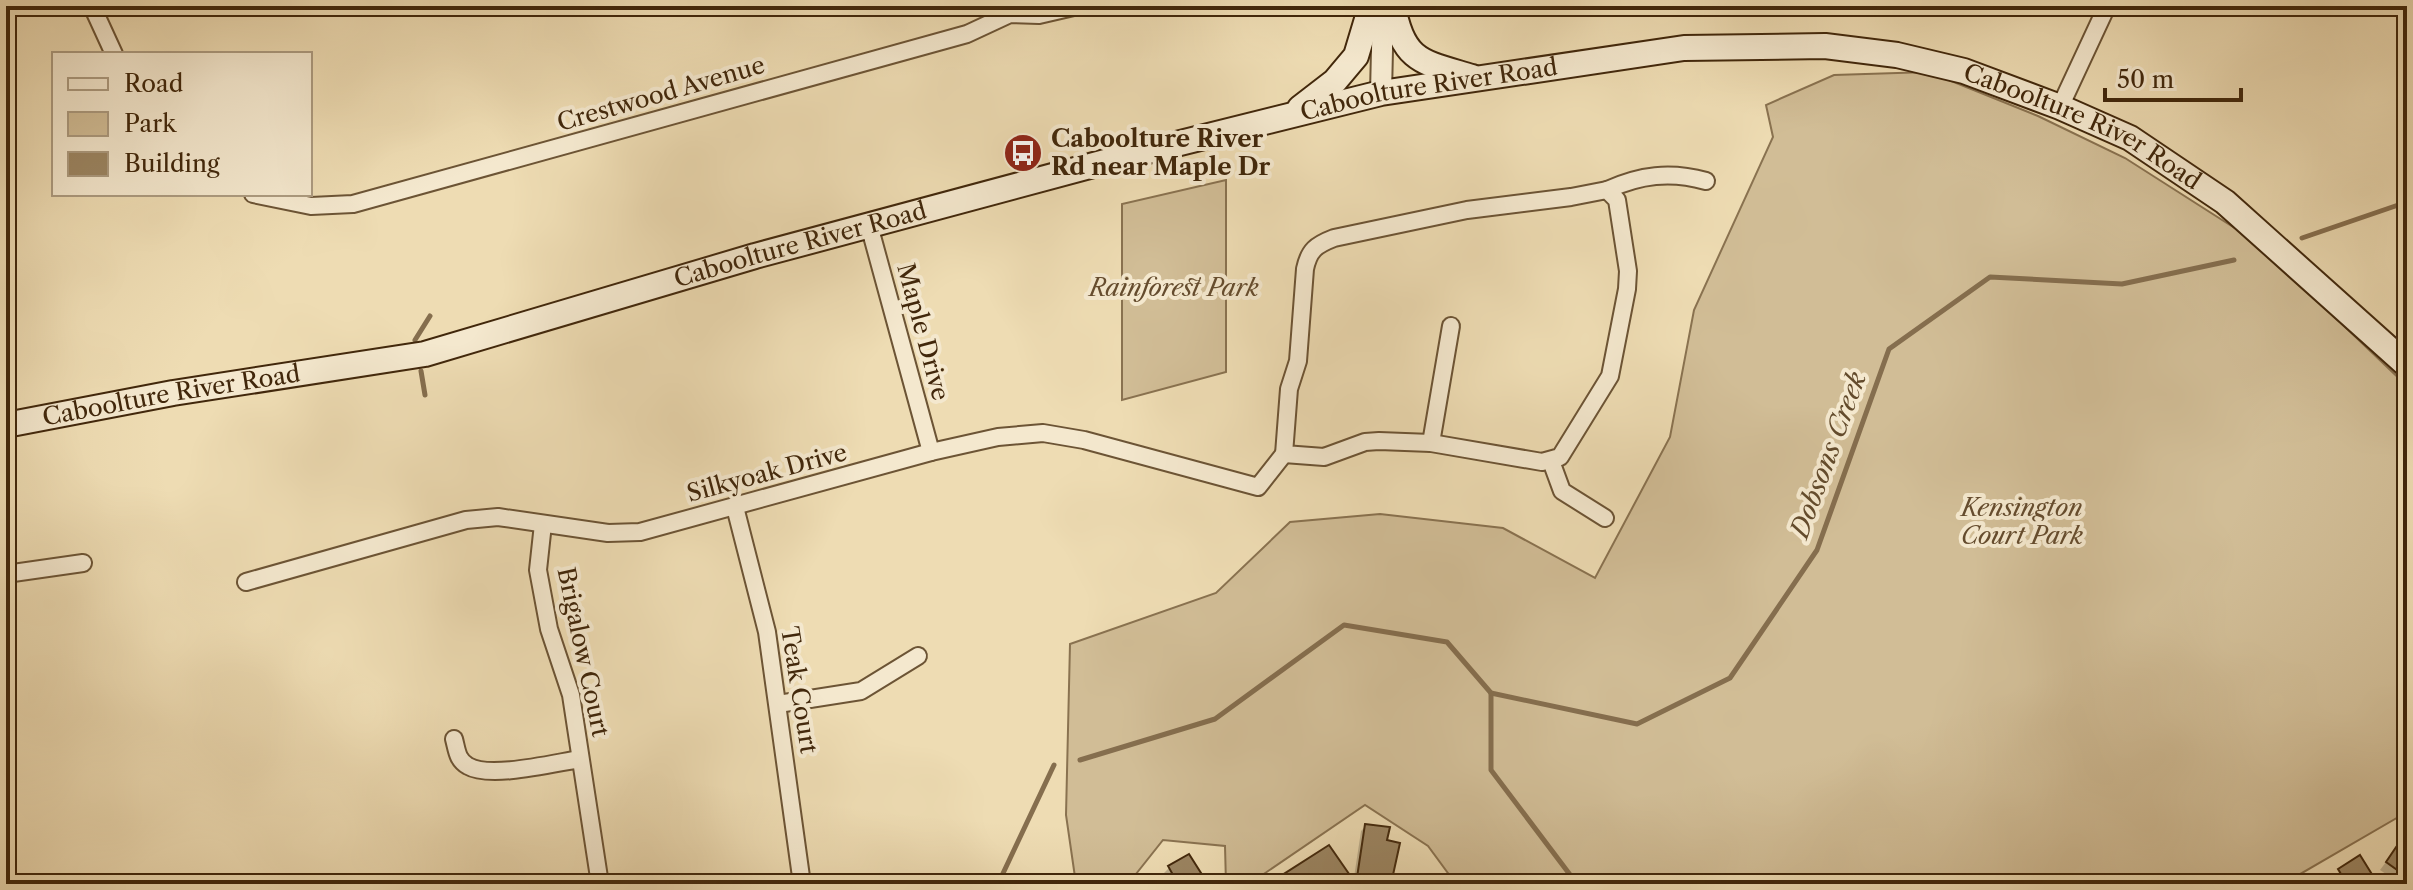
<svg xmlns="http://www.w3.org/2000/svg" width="2413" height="890" font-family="'Libre Caslon Text',serif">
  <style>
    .green { fill: #d1bd96; stroke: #897250; stroke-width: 2 }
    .shadow { fill: #0003 }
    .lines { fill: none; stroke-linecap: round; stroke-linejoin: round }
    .stream { stroke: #856e4e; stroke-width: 5 }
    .building { fill: #9b8562; stroke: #41270b; stroke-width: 2 }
    .minor-casing { stroke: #6c5435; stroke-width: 20 }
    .tertiary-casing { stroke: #6c5435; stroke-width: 24 }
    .secondary-casing { stroke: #41270b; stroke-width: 28 }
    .minor { stroke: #f4e8ce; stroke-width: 16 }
    .tertiary { stroke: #f4e8ce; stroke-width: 20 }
    .secondary { stroke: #f4e8ce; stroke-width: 24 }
    .labels { text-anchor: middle; stroke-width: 8; stroke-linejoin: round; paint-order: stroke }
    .street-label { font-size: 24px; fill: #41270b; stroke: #f4e8ce }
    .poi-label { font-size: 24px; font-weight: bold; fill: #41270b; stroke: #f4e8ce; text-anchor: start }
    .park-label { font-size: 24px; font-style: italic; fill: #654c2e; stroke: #f4e8ce }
    .water-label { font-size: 26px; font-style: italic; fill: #634b2c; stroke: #f4e8ce }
  </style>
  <rect width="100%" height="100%" fill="#eedcb3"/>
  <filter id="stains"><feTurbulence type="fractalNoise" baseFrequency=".0025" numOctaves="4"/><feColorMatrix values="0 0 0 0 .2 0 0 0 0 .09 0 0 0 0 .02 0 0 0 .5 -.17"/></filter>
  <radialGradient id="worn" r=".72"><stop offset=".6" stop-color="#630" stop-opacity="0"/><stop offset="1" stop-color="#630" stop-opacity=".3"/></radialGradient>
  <g class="green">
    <path d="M1929,72L2038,116L2125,158L2255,241L2407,386V812L2283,884H1456L1428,846L1365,805L1249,884H1226L1225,846L1163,840L1128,884H1076L1066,815L1070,644L1216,593L1290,522L1380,514L1503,528L1595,578L1670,437L1694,310L1773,137L1766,105L1834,75Z"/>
    <path d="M1226,180V372L1122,400V204Z"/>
  </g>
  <g class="shadow">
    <path d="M2407,613V634L2396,627Z"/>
    <path d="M2407,660V681L2397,674Z"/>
    <path d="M1366,826L1389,884H1353L1361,831Z"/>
    <path d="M2404,838L2407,840V884H2401L2380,870Z"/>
    <path d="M2359,858L2375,884H2339L2334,876Z"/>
    <path d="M1169,868L1205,884H1171L1164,873Z"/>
  </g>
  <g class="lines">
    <g class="stream">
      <path d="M2302,238L2407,202"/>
      <path d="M415,340L430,316"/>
      <path d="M421,371L425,395"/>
      <path d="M1491,693V770L1577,884"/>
      <path d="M1080,760L1215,719L1344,625L1447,642L1491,693L1637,724L1730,678L1817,550L1889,349L1990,277L2122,284L2234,260"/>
      <path d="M998,884L1054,765"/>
    </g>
  </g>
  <g class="building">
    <path d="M1365,824L1390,827L1387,840L1400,843L1391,884H1356Z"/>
    <path d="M2407,831V877L2386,862Z"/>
    <path d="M1329,845L1356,884H1268Z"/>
    <path d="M1189,854L1208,884H1178L1168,866Z"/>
    <path d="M2360,855L2378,884H2347L2338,869Z"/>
  </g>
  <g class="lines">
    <defs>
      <g id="minor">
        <path d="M92,6L114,54"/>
        <path d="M2060,107L2107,6"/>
        <path d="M1607,190L1617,200L1628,271L1627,289L1610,376L1560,457L1542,462L1431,443L1379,441L1365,442L1324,457L1284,454L1289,389L1298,361L1305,269C1309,250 1316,245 1334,238L1467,210L1571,197Z"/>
        <path d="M1607,190C1640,175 1670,171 1706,181"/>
        <path d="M253,194L311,206L353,204L967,34L1010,14L1039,15L1078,6"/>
        <path d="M869,225L931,452"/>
        <path d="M1431,443L1451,326"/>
        <path d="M1551,461L1562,491L1605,518"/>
        <path d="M735,507L767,632L802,884"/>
        <path d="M543,524L538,570L549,629L571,695L600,884"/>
        <path d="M6,574L83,563"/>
        <path d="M246,582L466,520L498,517L608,533L640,532L931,452L998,437L1043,433L1084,440L1258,487L1284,454"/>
        <path d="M778,704L861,691L918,656"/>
        <path d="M454,739C457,750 457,760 468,766C490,779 554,763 580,759"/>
      </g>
      <path id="tertiary" d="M1381,93L1383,6"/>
      <g id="secondary">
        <path d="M1393,6C1403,62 1422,62 1472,77"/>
        <path d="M1300,108L1335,81L1356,56L1371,6"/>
        <path id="s1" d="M6,425L173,393L425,354L755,256L1116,159L1381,93L1684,48L1825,46L1897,55L1964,71L2060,107L2130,138L2225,202L2407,365"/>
      </g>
    </defs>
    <use href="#minor" class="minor-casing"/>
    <use href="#tertiary" class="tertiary-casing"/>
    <use href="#secondary" class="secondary-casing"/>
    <use href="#minor" class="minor"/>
    <use href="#tertiary" class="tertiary"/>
    <use href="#secondary" class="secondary"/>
  </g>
  <defs>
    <symbol id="bus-disc" viewBox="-11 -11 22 22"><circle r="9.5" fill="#8f2418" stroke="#f4e8ce"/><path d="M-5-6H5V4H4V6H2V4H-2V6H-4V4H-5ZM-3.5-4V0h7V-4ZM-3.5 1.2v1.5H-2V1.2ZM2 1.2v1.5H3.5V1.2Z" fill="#fff"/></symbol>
  </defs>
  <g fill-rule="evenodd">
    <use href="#bus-disc" x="1001" y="131" width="44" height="44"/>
  </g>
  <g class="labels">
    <g class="street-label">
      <text dy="8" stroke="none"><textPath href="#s1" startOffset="1464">Caboolture River Road</textPath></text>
      <text transform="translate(661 94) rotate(-16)" y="8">Crestwood Avenue</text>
      <text dy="8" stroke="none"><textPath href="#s1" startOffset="2136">Caboolture River Road</textPath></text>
      <text dy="8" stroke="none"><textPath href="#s1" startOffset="816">Caboolture River Road</textPath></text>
      <text transform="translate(923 332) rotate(75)" y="8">Maple Drive</text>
      <text dy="8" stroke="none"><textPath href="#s1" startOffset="168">Caboolture River Road</textPath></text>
      <text transform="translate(767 473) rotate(-15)" y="8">Silkyoak Drive</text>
      <text transform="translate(583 652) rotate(78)" y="8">Brigalow Court</text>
      <text transform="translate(799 690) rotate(81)" y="8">Teak Court</text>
    </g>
    <g class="poi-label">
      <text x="1051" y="147">Caboolture River<tspan x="1051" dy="28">Rd near Maple Dr</tspan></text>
    </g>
    <g class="park-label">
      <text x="1174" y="296">Rainforest Park</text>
      <text x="2022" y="516">Kensington<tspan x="2022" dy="28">Court Park</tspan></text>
    </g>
    <g class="water-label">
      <text transform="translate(1828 455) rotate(-70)" y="9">Dobsons Creek</text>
    </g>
  </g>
  <rect width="2413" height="890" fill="none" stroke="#eedcb3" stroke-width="32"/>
  <rect x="8" y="8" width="2397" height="874" fill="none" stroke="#41270b" stroke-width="4"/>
  <rect x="16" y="16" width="2381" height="858" fill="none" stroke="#41270b" stroke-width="2"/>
  <rect x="52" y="52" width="260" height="144" fill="#f4e8ce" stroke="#ac9b80" stroke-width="2"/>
  <rect x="68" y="78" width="40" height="12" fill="#f4e8ce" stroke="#ac9b80" stroke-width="2"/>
  <text x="124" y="92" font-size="24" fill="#41270b">Road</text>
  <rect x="68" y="112" width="40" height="24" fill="#d1bd96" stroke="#ac9b80" stroke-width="2"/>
  <text x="124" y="132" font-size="24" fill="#41270b">Park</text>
  <rect x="68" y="152" width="40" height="24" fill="#9b8562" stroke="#ac9b80" stroke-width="2"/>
  <text x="124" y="172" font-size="24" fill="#41270b">Building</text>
  <path d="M2105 88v12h136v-12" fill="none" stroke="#41270b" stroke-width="4"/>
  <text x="2117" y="88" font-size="24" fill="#41270b" stroke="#f4e8ce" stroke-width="6" paint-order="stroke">50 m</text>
  <rect width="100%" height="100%" filter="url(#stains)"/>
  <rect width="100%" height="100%" fill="url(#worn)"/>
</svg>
